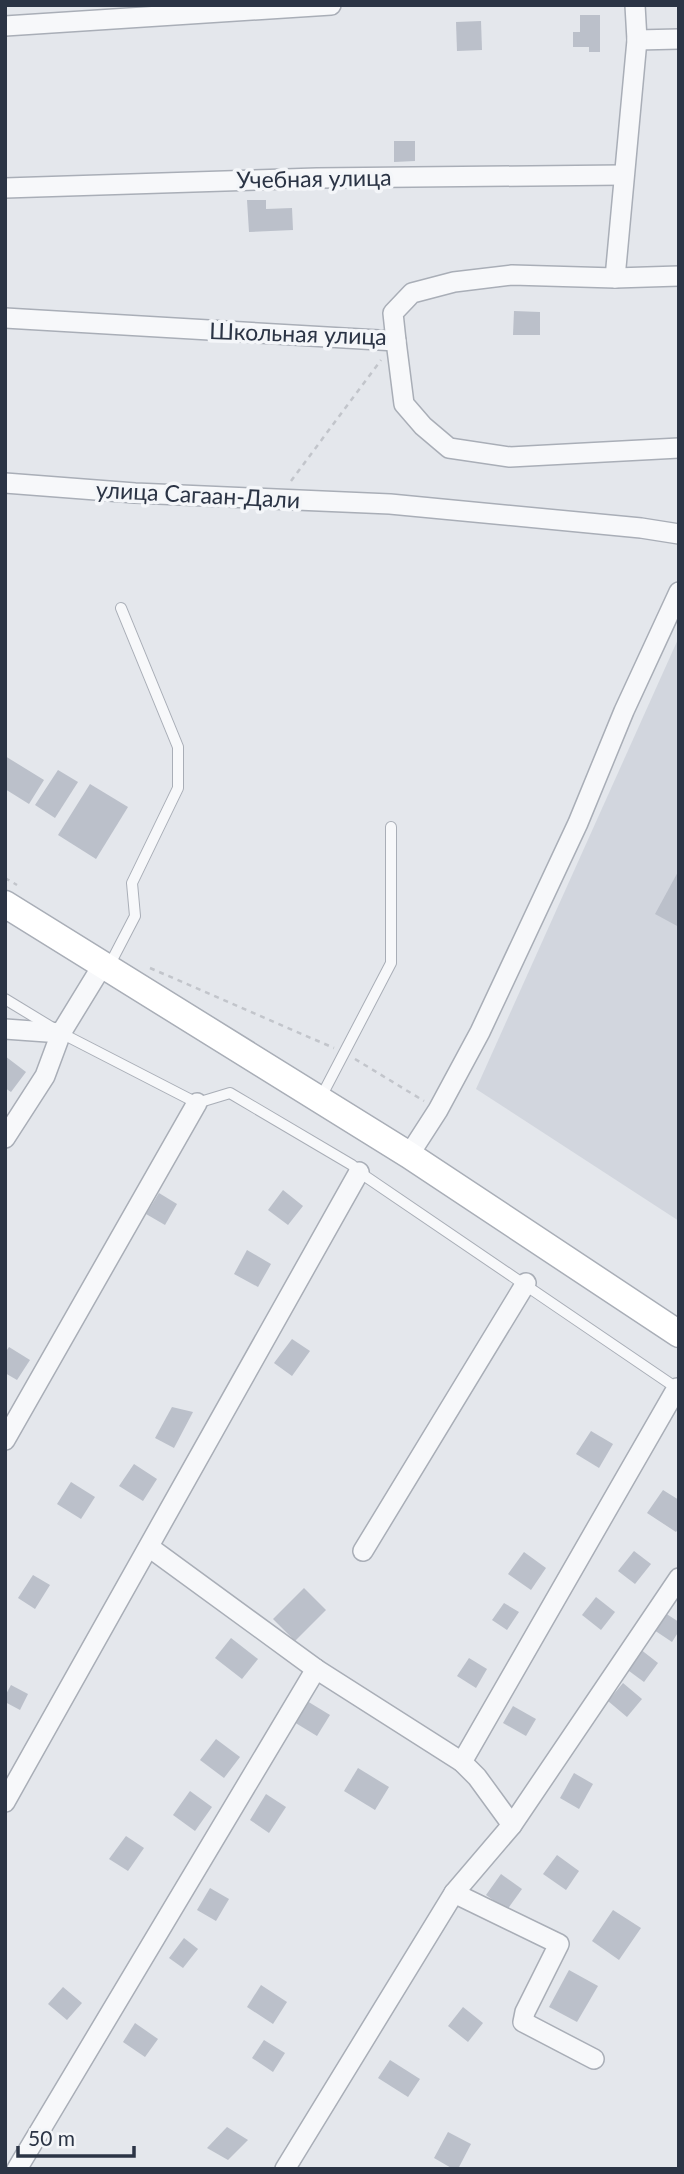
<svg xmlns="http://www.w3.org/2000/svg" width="684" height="2174" font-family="Lato,sans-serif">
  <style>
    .built { fill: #d2d6de }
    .building { fill: #bbc0ca }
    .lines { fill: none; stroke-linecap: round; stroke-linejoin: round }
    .service-casing { stroke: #a9aeb7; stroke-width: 12 }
    .minor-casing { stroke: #a9aeb7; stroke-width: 22 }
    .secondary-casing { stroke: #a9aeb7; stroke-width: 29 }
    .path { stroke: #c2c5cb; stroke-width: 2.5; stroke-dasharray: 5 5; stroke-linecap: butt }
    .service { stroke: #f7f8fa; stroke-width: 10 }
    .minor { stroke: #f7f8fa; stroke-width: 19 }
    .secondary { stroke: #fff; stroke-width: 26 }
    .labels { text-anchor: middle; stroke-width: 7; stroke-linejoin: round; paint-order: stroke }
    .street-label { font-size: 23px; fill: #2b3445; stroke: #f4f6f9 }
  </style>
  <rect width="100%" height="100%" fill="#e4e7ec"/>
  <path class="built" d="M679,637V1221L476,1089Z"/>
  <g class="building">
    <path d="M580,15H600V52H589V47H573V32H580Z"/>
    <path d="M481,21L482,50L457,51L456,22Z"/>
    <path d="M394,141H415V161L394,162Z"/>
    <path d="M247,200H266V209L292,208L293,230L249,232Z"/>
    <path d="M514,311L540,312V335H513Z"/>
    <path d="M5,756L44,780L29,804L5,789Z"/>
    <path d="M58,770L78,782L55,818L35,805Z"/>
    <path d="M90,784L128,807L96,859L58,835Z"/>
    <path d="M679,870V927L655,914Z"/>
    <path d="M5,1056L26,1072L11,1092L5,1088Z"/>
    <path d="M283,1190L303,1206L288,1225L268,1210Z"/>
    <path d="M159,1193L177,1204L165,1225L146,1214Z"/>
    <path d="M247,1250L271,1264L258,1287L234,1274Z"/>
    <path d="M292,1339L310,1351L292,1376L274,1363Z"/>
    <path d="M9,1347L30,1360L17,1380L5,1373V1353Z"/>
    <path d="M172,1407L193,1412L174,1448L155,1438Z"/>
    <path d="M591,1431L613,1444L599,1468L576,1454Z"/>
    <path d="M134,1464L157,1479L143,1501L119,1486Z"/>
    <path d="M71,1482L95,1497L81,1519L57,1504Z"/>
    <path d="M663,1490L679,1500V1528L676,1532L647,1513Z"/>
    <path d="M634,1551L651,1564L635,1584L618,1571Z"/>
    <path d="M524,1552L546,1568L531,1590L508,1574Z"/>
    <path d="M33,1575L50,1585L35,1609L18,1598Z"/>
    <path d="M304,1588L326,1610L295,1641L273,1619Z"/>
    <path d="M596,1597L615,1612L601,1630L582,1615Z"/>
    <path d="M504,1603L519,1612L507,1630L492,1620Z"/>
    <path d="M665,1613L679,1622V1631L672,1642L654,1630Z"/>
    <path d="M231,1638L258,1659L242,1679L215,1658Z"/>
    <path d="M640,1649L658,1663L644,1682L625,1668Z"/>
    <path d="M469,1658L487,1669L476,1688L457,1676Z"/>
    <path d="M623,1683L642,1699L627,1717L608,1701Z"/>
    <path d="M11,1685L28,1694L20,1710L5,1702V1696Z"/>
    <path d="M307,1701L330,1715L317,1736L294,1722Z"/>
    <path d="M513,1706L536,1719L526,1736L503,1723Z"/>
    <path d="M216,1739L240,1757L224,1778L200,1760Z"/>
    <path d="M358,1768L389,1787L375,1810L344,1791Z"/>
    <path d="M574,1773L593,1784L579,1809L560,1798Z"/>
    <path d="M190,1791L212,1807L195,1831L173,1815Z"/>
    <path d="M266,1794L286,1807L269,1833L250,1820Z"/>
    <path d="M126,1836L144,1848L128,1871L109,1859Z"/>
    <path d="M557,1855L579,1871L566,1890L543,1874Z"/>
    <path d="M501,1874L522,1889L507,1910L486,1895Z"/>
    <path d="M210,1888L229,1899L216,1921L197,1910Z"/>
    <path d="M613,1910L641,1928L619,1960L592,1941Z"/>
    <path d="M184,1938L198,1949L183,1968L169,1958Z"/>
    <path d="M569,1970L598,1986L577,2022L549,2007Z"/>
    <path d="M261,1985L287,2002L273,2024L247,2007Z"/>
    <path d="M63,1987L82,2003L67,2020L48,2004Z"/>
    <path d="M463,2007L483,2023L468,2042L448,2026Z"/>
    <path d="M135,2023L158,2039L145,2057L123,2042Z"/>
    <path d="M264,2040L285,2053L273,2072L252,2058Z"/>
    <path d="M390,2060L420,2079L408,2097L378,2078Z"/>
    <path d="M227,2127L248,2140L228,2160L207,2148Z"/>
    <path d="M448,2132L471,2144L458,2169H453L434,2158Z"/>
  </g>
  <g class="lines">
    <defs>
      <g id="service">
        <path d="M109,966L135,916L132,883L178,788V747L121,608"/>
        <path d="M5,999L61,1033L197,1103L230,1093L352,1165L359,1172L678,1389"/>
        <path d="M320,1099L391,963V827"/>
      </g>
      <g id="minor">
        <path d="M5,26L331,5"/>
        <path d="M637,40L679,39"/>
        <path d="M5,188L317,178L623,175"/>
        <path d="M615,278L637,40L635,5"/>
        <path d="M5,318L396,341L393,313L412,293L454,282L512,275L615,278L679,276"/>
        <path d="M396,341L404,404L423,426L449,448L510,457L679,448"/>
        <path d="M5,483L135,493L390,504L641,528L679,534"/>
        <path d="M5,1029L61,1033"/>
        <path d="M5,1138L45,1076L61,1033L102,966"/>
        <path d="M409,1155L438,1110L480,1032L578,823L624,711L679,592"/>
        <path d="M5,1440L197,1103"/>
        <path d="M149,1547L316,1669L462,1762L477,1777L512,1825L454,1893L285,2169"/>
        <path d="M363,1551L526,1283"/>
        <path d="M462,1762L677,1388"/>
        <path d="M5,1802L359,1172"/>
        <path d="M512,1825L679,1578"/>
        <path d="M454,1893L559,1944L525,2012L523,2022L594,2059"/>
        <path d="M17,2169L316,1669"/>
      </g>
      <path id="secondary" d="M5,904L409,1155L679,1334"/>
    </defs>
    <use href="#service" class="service-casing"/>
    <use href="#minor" class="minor-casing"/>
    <use href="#secondary" class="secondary-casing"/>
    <g class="path">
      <path d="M291,481L381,360"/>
      <path d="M5,878L17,885"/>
      <path d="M150,968L334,1048"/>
      <path d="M355,1059L424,1101"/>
    </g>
    <use href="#service" class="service"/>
    <use href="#minor" class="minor"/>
    <use href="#secondary" class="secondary"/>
  </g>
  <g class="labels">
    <g class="street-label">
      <text transform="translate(314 179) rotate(-1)" y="8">Учебная улица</text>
      <text transform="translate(298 334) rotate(2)" y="8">Школьная улица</text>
      <text transform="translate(198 495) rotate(3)" y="8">улица Сагаан-Дали</text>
    </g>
  </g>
  <rect width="684" height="2174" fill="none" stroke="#2b3445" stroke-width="14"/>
  <path d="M18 2146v10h116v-10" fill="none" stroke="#2b3445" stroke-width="3.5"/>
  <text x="28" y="2146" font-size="21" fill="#2b3445" stroke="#f4f6f9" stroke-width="5" paint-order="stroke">50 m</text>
</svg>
